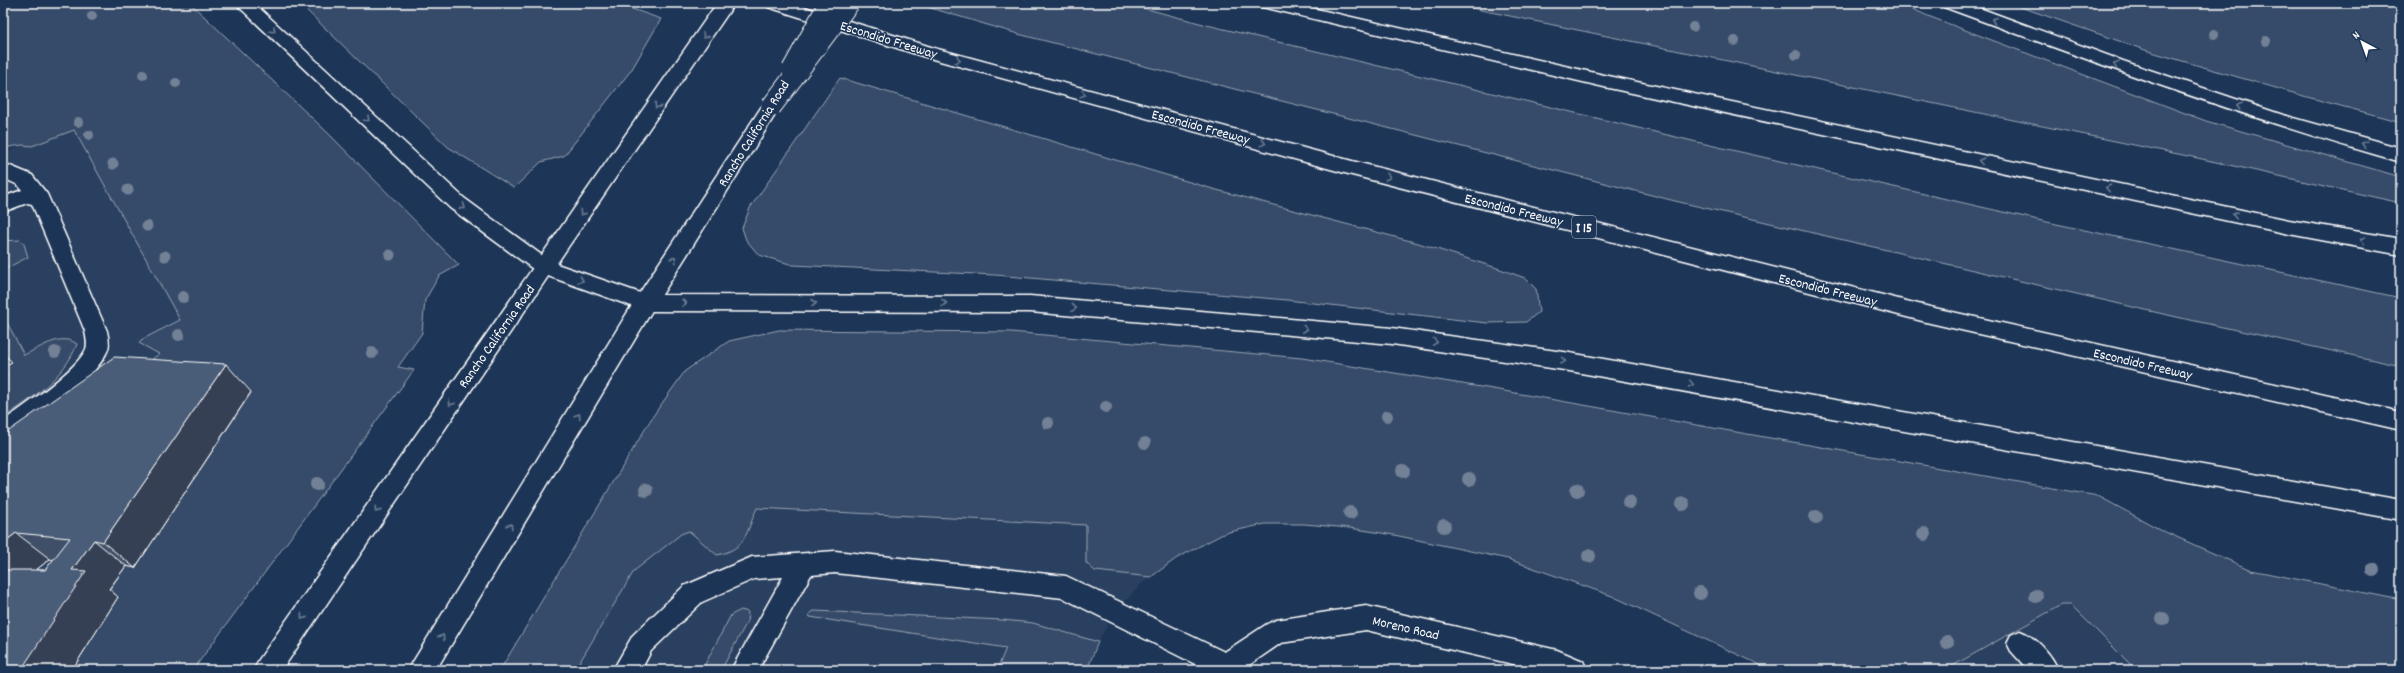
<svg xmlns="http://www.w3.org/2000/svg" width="2404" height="673" font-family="Dekko,sans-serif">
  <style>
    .built { fill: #2a4161 }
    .green { fill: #364b69; stroke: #9aa5b4 }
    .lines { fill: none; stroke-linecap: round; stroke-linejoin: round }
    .service-casing { stroke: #fff; stroke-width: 3 }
    .tertiary-casing { stroke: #fff; stroke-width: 3 }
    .secondary-casing { stroke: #fff; stroke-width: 3 }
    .primary-casing { stroke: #fff; stroke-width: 3 }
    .motorway-casing { stroke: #fff; stroke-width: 3 }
    .service { fill: #1d3557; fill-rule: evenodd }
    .tertiary { fill: #1d3557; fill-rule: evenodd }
    .secondary { fill: #1d3557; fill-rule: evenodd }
    .primary { fill: #1d3557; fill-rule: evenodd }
    .motorway { fill: #1d3557; fill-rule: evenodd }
    .primary-bridge-casing { stroke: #fff; stroke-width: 22; stroke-linecap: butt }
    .motorway-bridge-casing { stroke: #fff; stroke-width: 22; stroke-linecap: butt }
    .primary-bridge { stroke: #1d3557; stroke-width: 20 }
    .motorway-bridge { stroke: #1d3557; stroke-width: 20 }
    .tree { fill: #738196 }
    .wall { fill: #405068; stroke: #fff; fill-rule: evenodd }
    .shaded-wall { fill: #344155; stroke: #fff }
    .building { fill: #4a5d79; stroke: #fff }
    .oneway { stroke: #6c7c92 }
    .labels { text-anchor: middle; stroke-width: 3; stroke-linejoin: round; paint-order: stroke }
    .shield { fill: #1d3557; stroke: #bbc2cd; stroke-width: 1 }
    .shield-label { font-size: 13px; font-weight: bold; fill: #fff }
    .street-label { font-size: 14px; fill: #fff; stroke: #1d3557 }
  </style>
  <rect width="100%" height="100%" fill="#1d3557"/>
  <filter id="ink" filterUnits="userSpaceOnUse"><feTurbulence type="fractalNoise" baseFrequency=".025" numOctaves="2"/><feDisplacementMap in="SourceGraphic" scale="8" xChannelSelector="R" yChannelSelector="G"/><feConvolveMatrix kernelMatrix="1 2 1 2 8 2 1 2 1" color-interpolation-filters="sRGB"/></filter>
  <g filter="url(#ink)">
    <g class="built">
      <path d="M95,107L256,384L83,670H3V155Z"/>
      <path d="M711,457L2401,617V670H1771L1612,596L1508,559L1394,535L1304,524H1265L1224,533L1177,558L1140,585L1113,615L1098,642L1087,670H575L663,522Z"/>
    </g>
    <g class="green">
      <path d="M3,3H190L328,133L459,265L439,276L425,300L422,333L398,367L414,370L193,670H72L118,597L105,596L126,566L135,568L251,393L3,454L123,381L159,354L139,343L141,340L180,320L74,130L32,146L22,145L3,148Z"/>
      <path d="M299,3H615L661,19L632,69L564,156L541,162L514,188L448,147Z"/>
      <path d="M914,3H1124L1207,25L1701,143L2047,222L2401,298V366L2163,314L1675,201L1018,34Z"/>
      <path d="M1447,3H1899L1928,16L2206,121L2401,177V203L2202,159Z"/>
      <path d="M2009,3H2401V122L2307,97L2148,51Z"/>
      <path d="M840,78L1213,189L1418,243L1500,269L1525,278L1536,289L1539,312L1526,322L1487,323L1287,300L995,275L793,265L759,255L746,240L742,228L750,208Z"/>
      <path d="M20,240L24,244L28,257L3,270V241Z"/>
      <path d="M3,315L24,355C40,348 61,332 77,344C65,377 31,399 3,418V398L6,396L3,394V377L7,375L3,372V367L12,362L3,355Z"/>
      <path d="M779,330L1011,332L1302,358L1487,388L2098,496L2163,531L2251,570L2401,600V670H2136L2071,605H2061L1947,669L1948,670H1771L1612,596L1508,559L1394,535L1350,528L1304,524H1265L1225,533L1177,558L1151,577L1095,571L1086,563V525L757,508C746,532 747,549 717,555L689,531L681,534L634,571L575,670H500L653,416L685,371L729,341Z"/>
      <path d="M741,610L748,612L747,622L721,670H702L731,615Z"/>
      <path d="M814,611L1002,620L1033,623L1098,642L1087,670H997L1006,648L810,617L809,614Z"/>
    </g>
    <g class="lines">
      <defs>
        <g id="service">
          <path d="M3,163L32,175L47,194L107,331C108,337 110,343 108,349C98,377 31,433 3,442V421C23,407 77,370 86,349C88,344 86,337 85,331L32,204L27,203L3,212V197L22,190L18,185L3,178Z"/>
          <path d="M835,551L1066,576L1235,657L1239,666L1238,670H1207L1063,598L835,573L811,575L758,670H731L783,577L754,579L702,602L651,651L641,670H613L633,635L684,586L752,557Z"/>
          <path d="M2020,631C2036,637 2052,655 2058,670H2028L2011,651L2007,643L2011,635Z"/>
        </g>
        <path id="tertiary" d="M1366,606L1557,650L1583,661L1587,670H1539L1366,630L1281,643L1242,670H1210L1217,657L1267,624L1276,620Z"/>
        <g id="secondary">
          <path d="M544,259L551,262L555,267L551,272L282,670H254L258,661L537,262Z"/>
          <path d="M645,295L653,297L656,303L653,309L436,670H408L637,297Z"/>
        </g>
        <g id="primary">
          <path d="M717,3H735L551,272L544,275L537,272L533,267L537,262Z"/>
          <path d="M771,101L778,103L780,107L653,309L645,311L637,309L634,303L637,297L764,103Z"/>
        </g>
        <g id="motorway">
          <path d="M235,3H254L464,198L551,262L646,295L1030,296L1392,328L1564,352L2401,500V520L1564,370L1392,344L1030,312L645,311L537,272L450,208Z"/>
          <path d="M765,3H792L934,48L1352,161L1930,307L2401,412V430L1930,323L1352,175L922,56L768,7Z"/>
          <path d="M1258,3H1290L1604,75L2289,220L2401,239V255L2289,234L1604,87L1267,8L1261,7Z"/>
          <path d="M1941,3H1966L2123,61L2280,114L2401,148V162C2246,118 2095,63 1944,7Z"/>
        </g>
      </defs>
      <use href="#service" class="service-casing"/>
      <use href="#tertiary" class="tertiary-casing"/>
      <use href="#secondary" class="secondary-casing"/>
      <use href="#primary" class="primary-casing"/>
      <use href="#motorway" class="motorway-casing"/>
      <use href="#service" class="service"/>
      <use href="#tertiary" class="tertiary"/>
      <use href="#secondary" class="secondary"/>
      <use href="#primary" class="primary"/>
      <use href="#motorway" class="motorway"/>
      <defs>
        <path id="primary-bridge" d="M792,70L829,3"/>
        <path id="motorway-bridge" d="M771,107L849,3"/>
      </defs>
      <use href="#primary-bridge" class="primary-bridge-casing"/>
      <use href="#motorway-bridge" class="motorway-bridge-casing"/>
      <use href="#primary-bridge" class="primary-bridge"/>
      <use href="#motorway-bridge" class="motorway-bridge"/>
    </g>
    <g class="tree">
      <circle cx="92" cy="16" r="5"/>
      <circle cx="1693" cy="27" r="5"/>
      <circle cx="2214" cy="34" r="5"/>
      <circle cx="1735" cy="41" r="5"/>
      <circle cx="2266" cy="41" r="5"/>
      <circle cx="1796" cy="55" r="5"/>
      <circle cx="143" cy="75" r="5"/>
      <circle cx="176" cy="83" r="5"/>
      <circle cx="78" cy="122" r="5"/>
      <circle cx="89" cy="135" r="5"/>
      <circle cx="113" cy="164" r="5.5"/>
      <circle cx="128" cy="190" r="5.5"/>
      <circle cx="147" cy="226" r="5.5"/>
      <circle cx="390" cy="255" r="5.5"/>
      <circle cx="165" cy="256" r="5.5"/>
      <circle cx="183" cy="297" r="6"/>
      <circle cx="179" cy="335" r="6"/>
      <circle cx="55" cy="352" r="6"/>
      <circle cx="372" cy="353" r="6"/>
      <circle cx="1106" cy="407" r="6"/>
      <circle cx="1387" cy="416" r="6"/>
      <circle cx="1048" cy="423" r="6"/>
      <circle cx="1145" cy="443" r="6"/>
      <circle cx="1403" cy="471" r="7"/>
      <circle cx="1469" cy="479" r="7"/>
      <circle cx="317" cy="484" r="7"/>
      <circle cx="646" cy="490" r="7"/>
      <circle cx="1577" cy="490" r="7"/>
      <circle cx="1629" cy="502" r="7"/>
      <circle cx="1683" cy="504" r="7"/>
      <circle cx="1350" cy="513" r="7"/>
      <circle cx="1816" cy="517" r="7"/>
      <circle cx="1444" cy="526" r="7"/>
      <circle cx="1924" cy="534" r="7"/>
      <circle cx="1589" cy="556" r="7"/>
      <circle cx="2373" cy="570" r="7"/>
      <circle cx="1700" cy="593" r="7"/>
      <circle cx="2036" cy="596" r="7"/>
      <circle cx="2163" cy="619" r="7"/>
      <circle cx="1947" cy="642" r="7"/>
    </g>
    <path class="wall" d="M251,392L135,568L126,566L109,589L118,597L72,670H3V435ZM50,559L53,560L45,570H36Z"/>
    <g class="shaded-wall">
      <path d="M3,353L12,362L3,367Z"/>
      <path d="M226,364L251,392L135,568L103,542Z"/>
      <path d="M3,371L7,375L3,377Z"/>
      <path d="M3,394L6,396L3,398Z"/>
      <path d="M16,533L50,559L3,596V543Z"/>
      <path d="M94,540L126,566L109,589L118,597L72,670H21L72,570Z"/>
    </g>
    <path class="building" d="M114,357L226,364L103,542L94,540L72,570L86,571L21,670H3V570H45L70,538L16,533L3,543V435Z"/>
    <defs><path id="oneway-chevron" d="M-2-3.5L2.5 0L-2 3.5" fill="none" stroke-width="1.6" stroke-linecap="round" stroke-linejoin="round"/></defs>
    <g class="oneway">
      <use href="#oneway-chevron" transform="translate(1994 20) rotate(-159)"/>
      <use href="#oneway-chevron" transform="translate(273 30) rotate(43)"/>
      <use href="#oneway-chevron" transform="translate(705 36) rotate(124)"/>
      <use href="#oneway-chevron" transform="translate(958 60) rotate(15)"/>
      <use href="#oneway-chevron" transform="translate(2116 65) rotate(-161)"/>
      <use href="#oneway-chevron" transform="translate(1083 94) rotate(15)"/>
      <use href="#oneway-chevron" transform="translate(657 106) rotate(125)"/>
      <use href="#oneway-chevron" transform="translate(2239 106) rotate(-161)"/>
      <use href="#oneway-chevron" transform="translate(367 119) rotate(43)"/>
      <use href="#oneway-chevron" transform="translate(1263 143) rotate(15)"/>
      <use href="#oneway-chevron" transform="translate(2364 144) rotate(-164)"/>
      <use href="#oneway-chevron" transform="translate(1981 161) rotate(-168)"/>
      <use href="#oneway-chevron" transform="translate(1388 177) rotate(14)"/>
      <use href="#oneway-chevron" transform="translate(2108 188) rotate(-168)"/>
      <use href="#oneway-chevron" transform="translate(463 207) rotate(36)"/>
      <use href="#oneway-chevron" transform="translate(582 213) rotate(125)"/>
      <use href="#oneway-chevron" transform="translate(2235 215) rotate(-168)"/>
      <use href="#oneway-chevron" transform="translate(2363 240) rotate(-170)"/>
      <use href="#oneway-chevron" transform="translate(674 259) rotate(-57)"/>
      <use href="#oneway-chevron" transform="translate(581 280) rotate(20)"/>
      <use href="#oneway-chevron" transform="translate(684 303)"/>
      <use href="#oneway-chevron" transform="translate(814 303)"/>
      <use href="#oneway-chevron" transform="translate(944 303)"/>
      <use href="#oneway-chevron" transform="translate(1074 308) rotate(5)"/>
      <use href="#oneway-chevron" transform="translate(1305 329) rotate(5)"/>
      <use href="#oneway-chevron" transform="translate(1435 342) rotate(8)"/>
      <use href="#oneway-chevron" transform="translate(1563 361) rotate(9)"/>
      <use href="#oneway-chevron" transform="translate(1691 384) rotate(10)"/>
      <use href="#oneway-chevron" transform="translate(451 403) rotate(125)"/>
      <use href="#oneway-chevron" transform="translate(578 416) rotate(-58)"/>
      <use href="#oneway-chevron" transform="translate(377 510) rotate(125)"/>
      <use href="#oneway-chevron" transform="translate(510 526) rotate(-58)"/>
      <use href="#oneway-chevron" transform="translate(303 617) rotate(125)"/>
      <use href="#oneway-chevron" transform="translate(442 637) rotate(-58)"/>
    </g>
  </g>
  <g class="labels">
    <rect class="shield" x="1572" y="216" width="24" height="22" rx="3"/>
    <g class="shield-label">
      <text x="1584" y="232">I 15</text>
    </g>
    <g class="street-label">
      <text transform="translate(889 39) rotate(17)" y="5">Escondido Freeway</text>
      <text transform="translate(1201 126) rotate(15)" y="5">Escondido Freeway</text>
      <text transform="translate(753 133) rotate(-58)" y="5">Rancho California Road</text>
      <text transform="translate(1514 209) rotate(14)" y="5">Escondido Freeway</text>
      <text transform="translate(1828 289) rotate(14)" y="5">Escondido Freeway</text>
      <text transform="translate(496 336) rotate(-55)" y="5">Rancho California Road</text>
      <text transform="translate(2143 363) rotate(13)" y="5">Escondido Freeway</text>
      <text transform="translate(1406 627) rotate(13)" y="5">Moreno Road</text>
    </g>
  </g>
  <rect width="2404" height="673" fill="none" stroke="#1d3557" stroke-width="16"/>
  <rect x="8" y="8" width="2388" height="657" fill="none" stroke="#fff" stroke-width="1.5" filter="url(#ink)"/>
  <g transform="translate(2362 42) rotate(319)" stroke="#1d3557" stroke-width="3" paint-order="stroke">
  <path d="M0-3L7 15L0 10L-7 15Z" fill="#ffffff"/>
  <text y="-6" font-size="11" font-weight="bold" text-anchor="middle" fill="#ffffff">N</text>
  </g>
</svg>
